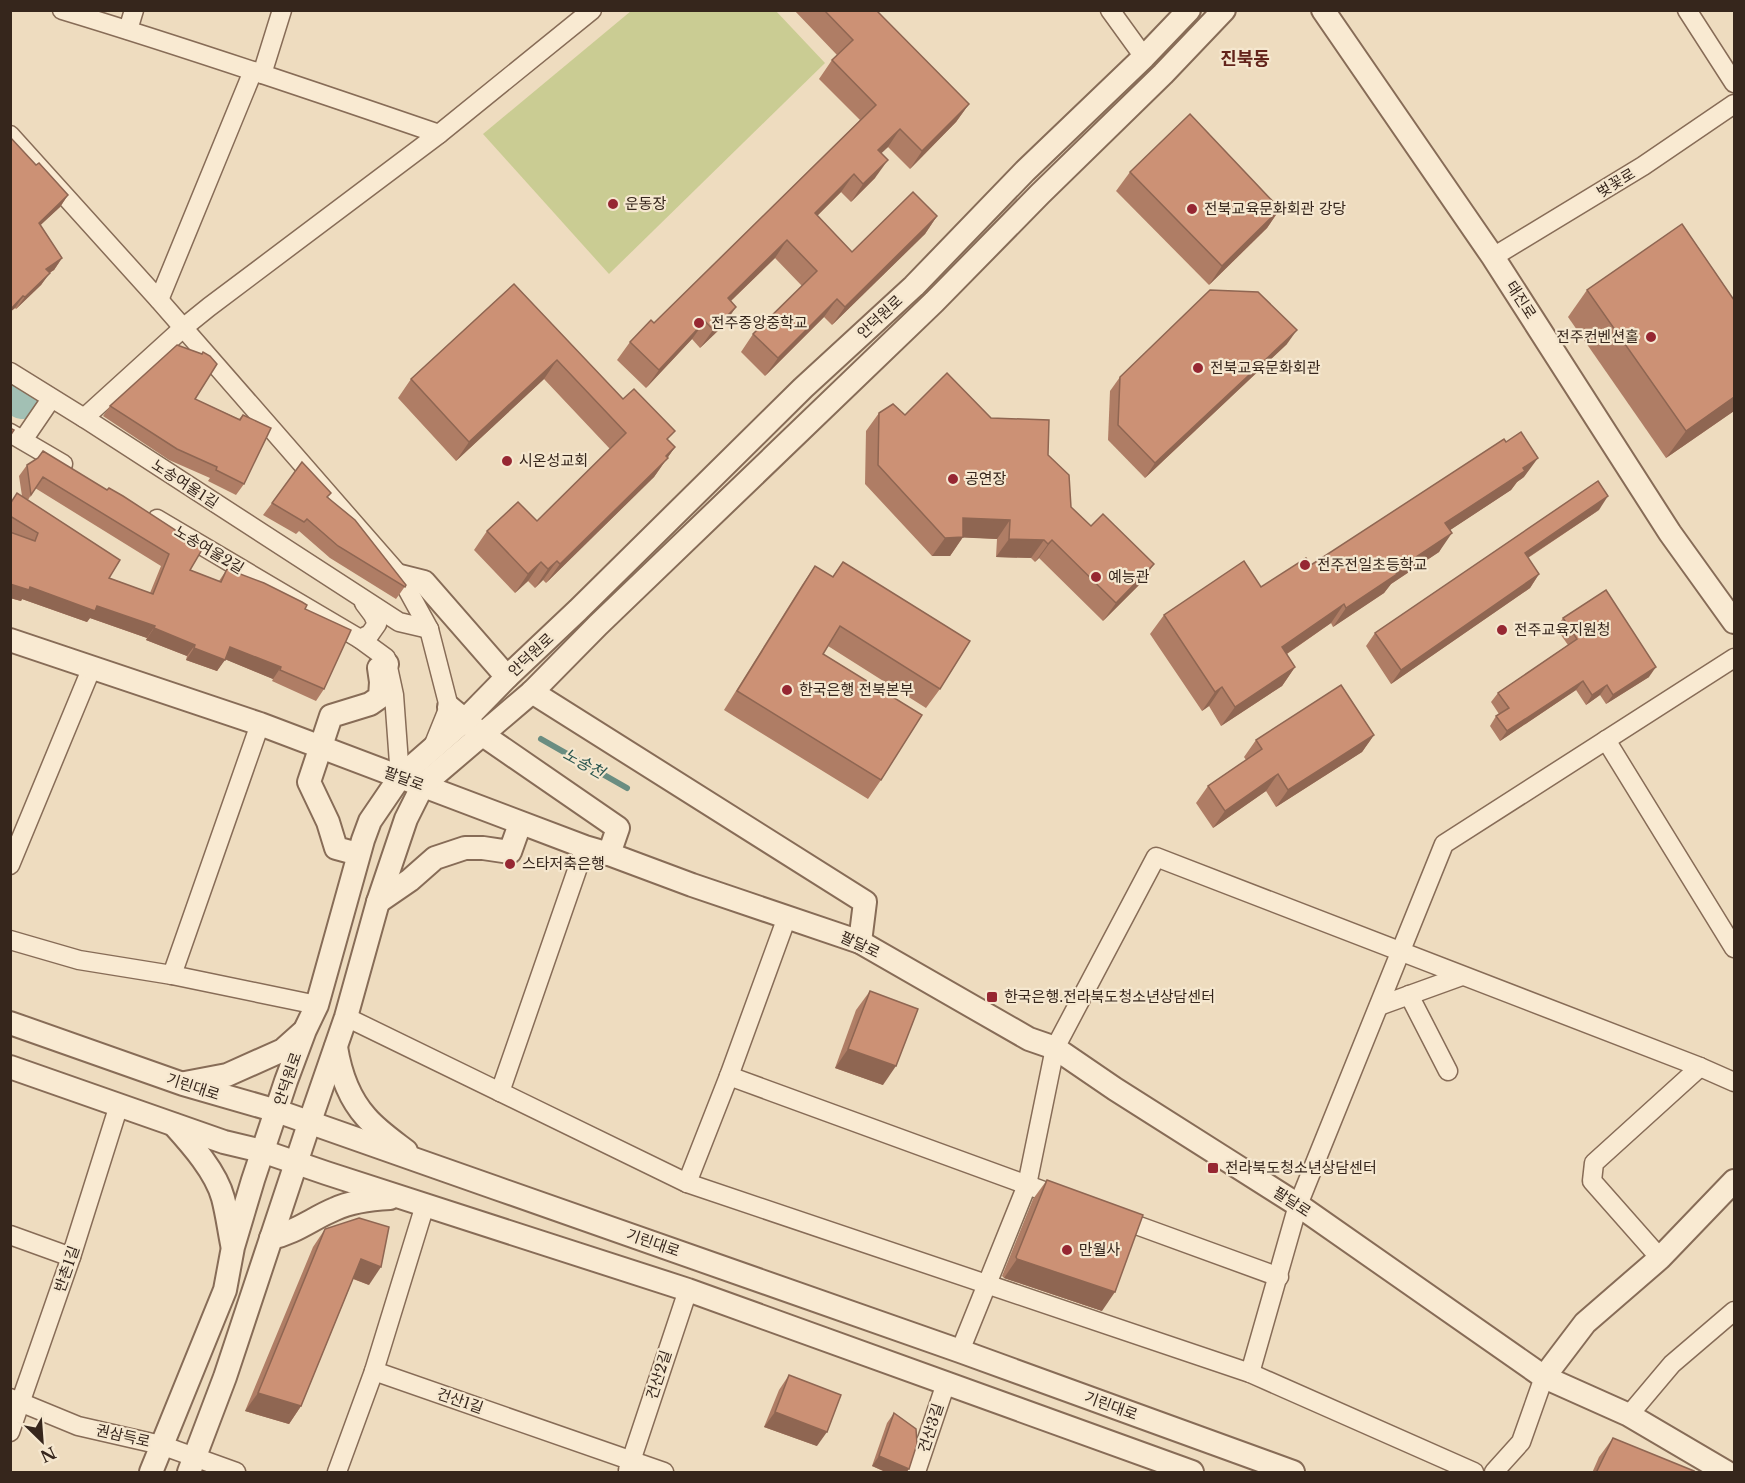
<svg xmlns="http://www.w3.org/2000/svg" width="1745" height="1483" font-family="'Libre Baskerville','Noto Sans KR',serif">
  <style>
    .green { fill: #cacc93 }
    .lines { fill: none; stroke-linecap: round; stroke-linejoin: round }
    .stream { stroke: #6a8d81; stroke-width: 6 }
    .river { stroke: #a2c0b4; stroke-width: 36 }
    .minor-casing { stroke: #876c57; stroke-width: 21 }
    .tertiary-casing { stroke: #876c57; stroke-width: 26 }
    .minor { stroke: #f9ead2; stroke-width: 18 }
    .tertiary { stroke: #f9ead2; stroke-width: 22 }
    .wall { fill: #af7d65; fill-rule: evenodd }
    .shaded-wall { fill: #8f6652 }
    .building { fill: #cc9175; stroke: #8f6652; stroke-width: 1.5 }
    .poi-dot { fill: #962732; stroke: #f5e7cf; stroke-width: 2 }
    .labels { text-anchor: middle; stroke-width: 4.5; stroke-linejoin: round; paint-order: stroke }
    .street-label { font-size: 15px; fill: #36261c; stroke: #f5e7cf }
    .poi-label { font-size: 15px; fill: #36261c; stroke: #f5e7cf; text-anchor: start }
    .water-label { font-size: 16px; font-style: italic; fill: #2b564f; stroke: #f5e7cf }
    .quarter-label { font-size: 18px; font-weight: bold; fill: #63241b; stroke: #f5e7cf }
  </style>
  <rect width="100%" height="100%" fill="#eedcbf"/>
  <path class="green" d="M631,11H776L825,63L609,274L483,134Z"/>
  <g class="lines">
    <g class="stream">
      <path d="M22,401L31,407"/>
      <path d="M541,739L627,788"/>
    </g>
    <path class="river" d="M10,394L22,401"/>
    <defs>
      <g id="minor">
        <path d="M62,10C188,48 314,91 439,134"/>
        <path d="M1110,10L1144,57"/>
        <path d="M1687,10L1734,83"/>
        <path d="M128,30L134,10"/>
        <path d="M262,74L282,10"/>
        <path d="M10,135L159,300L400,576L429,629L449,707L432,749"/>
        <path d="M1493,257L1643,166L1734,104"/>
        <path d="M159,300L253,71"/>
        <path d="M10,372L89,421L399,622L429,629"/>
        <path d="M84,418L183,328L209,307L439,134L592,10"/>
        <path d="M10,433L63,464"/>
        <path d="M23,440L51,399"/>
        <path d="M157,519L360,639L386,658L394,695L400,777"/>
        <path d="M360,639L370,634L377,624L373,615L364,603"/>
        <path d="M260,724L172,975L317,1005"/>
        <path d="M1606,740L1734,948"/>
        <path d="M10,865L92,667"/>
        <path d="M10,940L79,960L172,975"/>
        <path d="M1409,995L1448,1071"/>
        <path d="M1379,1006L1462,976"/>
        <path d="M346,1017L687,1183L1250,1373L1474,1472"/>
        <path d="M729,1076L1063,1198"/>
        <path d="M500,1092L585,847"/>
        <path d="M687,1183L729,1076L787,917"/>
        <path d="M1117,1218L1279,1277"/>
        <path d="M10,1235L71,1257"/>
        <path d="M1660,1258L1592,1181L1594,1163L1700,1067"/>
        <path d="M960,1351L1027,1185L1055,1048L1156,857L1700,1067L1734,1082"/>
        <path d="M374,1371L664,1472"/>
        <path d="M1250,1373L1298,1205L1444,844L1734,658"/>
        <path d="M10,1398L78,1426L161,1445L236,1472"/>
        <path d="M1629,1415L1672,1364L1734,1311"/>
        <path d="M10,1432L71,1257L119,1105"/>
        <path d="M628,1470L688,1290"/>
        <path d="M337,1472L374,1371L425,1205"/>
        <path d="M916,1472L946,1383"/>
        <path d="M1494,1472L1521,1442L1544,1377"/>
      </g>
      <g id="tertiary">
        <path d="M1323,10L1493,257L1670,533L1734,622"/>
        <path d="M400,576L424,582L507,677"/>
        <path d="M10,640L260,724L585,847L609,854L692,885L860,942L1029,1039L1055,1048L1115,1089L1298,1205L1544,1377L1629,1415L1726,1472"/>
        <path d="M532,692L865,902L860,942"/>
        <path d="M449,707L483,735L618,828L609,854"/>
        <path d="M358,854L336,848L328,822L309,782L331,716L370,704L380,697L381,682L379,668L387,664"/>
        <path d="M378,902L410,880L435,858L465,848H483L510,852L520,824"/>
        <path d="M10,1023L183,1084L277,1111L496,1188L960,1351L1293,1472"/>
        <path d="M336,1047C340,1072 349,1098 366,1117C377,1130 393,1141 406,1151"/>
        <path d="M10,1067L224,1142L262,1151L326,1173L688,1290L1192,1472"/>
        <path d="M185,1083L227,1075L283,1050L302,1033"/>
        <path d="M174,1125C192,1145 216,1172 223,1198C227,1213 229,1229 232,1244"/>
        <path d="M271,1238C295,1233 313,1218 335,1209C352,1201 372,1199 390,1198"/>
        <path d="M1544,1377L1585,1323L1660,1258L1734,1181"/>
        <path d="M151,1472L225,1290L233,1247L253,1180L286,1081L305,1030L317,1005L363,840L370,821L400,777L464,721L507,677L578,610L803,388L914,286L1025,171L1144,57L1189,10"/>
        <path d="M189,1472L225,1377L309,1124L346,1017L378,902L406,819L423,785L532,692L598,625L934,302L1040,194L1163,74L1224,10"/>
      </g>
    </defs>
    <use href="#minor" class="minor-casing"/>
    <use href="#tertiary" class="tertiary-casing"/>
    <use href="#minor" class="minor"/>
    <use href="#tertiary" class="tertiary"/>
  </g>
  <g class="wall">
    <path d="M794,10H876L969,104L956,122L910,169L888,147L881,153L875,178L851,202L841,192L817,216L852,252L937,216L925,234L832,325L824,317L765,376L741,352L753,334L802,286L775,258L731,301L724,325L700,348L692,339L646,388L617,360L630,342L654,323L860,120L819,79L832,60L837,55Z"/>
    <path d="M10,137L36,165L68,195L60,207L40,225L62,258L54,270L49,273L41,285L16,309L15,308L10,312Z"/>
    <path d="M1130,172L1280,209L1267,228L1209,285L1116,191Z"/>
    <path d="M514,284L623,399L675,447L654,477L546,583L543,580L535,588L528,581L515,593L474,550L487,531L537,521L610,449L544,379L456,461L398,398L411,379Z"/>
    <path d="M1587,290L1734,300V411L1666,458L1568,317Z"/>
    <path d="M1287,344L1145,478L1108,440L1110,391L1120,377Z"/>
    <path d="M202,354L195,399L239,419L243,415L244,484L236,495L208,481L210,478L169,460L103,416L110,406Z"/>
    <path d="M879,413L905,415L991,418L1048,455L1071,507L1091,526L1141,583L1103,621L1039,558L1035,562L1031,558L996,557L997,539L963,537L950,556H932L865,484L866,431Z"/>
    <path d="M43,451L190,570L219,581L227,569L305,609L324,689L316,701L272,681L273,679L225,659L217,671L186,660L187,656L146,640L147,638L90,618L87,622L22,599L21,601L10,598V503L22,496L19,476L27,465L37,459ZM35,488L161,566L150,593L109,578L28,500Z"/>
    <path d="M1524,477L1517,482L1511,490L1450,530L1439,552L1391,584L1384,593L1333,627L1331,623L1287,654L1295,667L1282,686L1221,726L1209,706L1202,711L1150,634L1164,615L1261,587L1311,565Z"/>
    <path d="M328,497L406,585L396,599L330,558L299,531L296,534L263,515L272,503Z"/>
    <path d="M1599,510L1528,558L1539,574L1530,588L1391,684L1366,646L1375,633Z"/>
    <path d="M843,562L940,689L926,708L828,646L823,654L881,780L868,799L724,710L802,585L815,566L832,577Z"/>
    <path d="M1563,618L1649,677L1606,704L1600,695L1586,705L1576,690L1500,741L1490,726L1496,716L1499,714L1491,702L1498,693L1568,645L1556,628Z"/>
    <path d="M1374,735L1362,752L1276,807L1266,791L1213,828L1196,803L1208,786L1246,760L1244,757L1256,740Z"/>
    <path d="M870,991L883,1085L835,1068L856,1010Z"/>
    <path d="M1047,1180L1102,1311L1004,1278L1002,1276L1033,1199Z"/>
    <path d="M325,1229L369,1285L353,1279L301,1406L289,1424L245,1411L313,1247Z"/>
    <path d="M789,1375L817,1446L764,1427L779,1390Z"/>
    <path d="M894,1413L906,1473H888L872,1466L887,1423Z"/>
    <path d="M1613,1438L1693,1473H1592L1599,1457Z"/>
  </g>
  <g class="shaded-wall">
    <path d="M969,104L956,122L910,169L922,151Z"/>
    <path d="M900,129L888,147L866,168L878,150Z"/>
    <path d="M888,160L875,178L851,202L863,184Z"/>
    <path d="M854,174L841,192L802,231L815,213Z"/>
    <path d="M68,195L60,207L30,235L39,223Z"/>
    <path d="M1280,209L1267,228L1209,285L1222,266Z"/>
    <path d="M937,216L925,234L832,325L845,307Z"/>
    <path d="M787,240L775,258L715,316L728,298Z"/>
    <path d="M62,258L54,270L37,281L46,269Z"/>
    <path d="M50,273L41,285L16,309L25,297Z"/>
    <path d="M23,296L15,308L10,312V310Z"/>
    <path d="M837,299L824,317L765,376L778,358Z"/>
    <path d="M736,307L724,325L700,348L713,330Z"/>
    <path d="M705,321L692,339L646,388L659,370Z"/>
    <path d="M1297,330L1287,344L1145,478L1155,463Z"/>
    <path d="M557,360L544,379L456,461L469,442Z"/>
    <path d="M1734,397V411L1666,458L1686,431Z"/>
    <path d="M675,447L654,477L546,583L560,564Z"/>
    <path d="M1538,458L1524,477L1517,482L1511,490L1432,542L1445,523L1523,468Z"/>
    <path d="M1608,496L1599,510L1515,566L1525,553Z"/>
    <path d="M963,518L1010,520L997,539L950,537Z"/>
    <path d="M1452,533L1439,552L1391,584L1384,593L1333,627L1346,608L1395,571Z"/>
    <path d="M963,537L950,556H932L945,538Z"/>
    <path d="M1009,539L1044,540L1031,558L996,557Z"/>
    <path d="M1052,540L1039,558L1035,562L1048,544Z"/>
    <path d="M557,561L543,580L535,588L548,569Z"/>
    <path d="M541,562L528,581L515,593L528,574Z"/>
    <path d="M1154,564L1141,583L1103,621L1116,603Z"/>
    <path d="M1539,574L1530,588L1391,684L1401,670Z"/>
    <path d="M10,584L30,587L97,606L155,626L147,638L90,618L87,622L22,599L21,601L10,598Z"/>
    <path d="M1344,604L1331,623L1269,666L1282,647Z"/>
    <path d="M154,628L195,645L187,656L146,640Z"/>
    <path d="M230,647L281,667L273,679L222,658Z"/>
    <path d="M194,648L225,660L217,671L186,660Z"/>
    <path d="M1295,667L1282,686L1221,726L1235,707Z"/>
    <path d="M1656,667L1649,677L1606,704L1613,695Z"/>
    <path d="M1583,681L1576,690L1500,741L1507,731Z"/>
    <path d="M1607,685L1600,695L1586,705L1592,695Z"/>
    <path d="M1222,687L1209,706L1202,711L1215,692Z"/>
    <path d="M1374,735L1362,752L1276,807L1288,790Z"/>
    <path d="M1278,774L1266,791L1213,828L1225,811Z"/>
    <path d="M848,1049L896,1066L883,1085L835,1068Z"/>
    <path d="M361,1259L381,1267L369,1285L349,1277Z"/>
    <path d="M1017,1259L1115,1292L1102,1311L1004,1278Z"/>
    <path d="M258,1393L301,1406L289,1424L245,1411Z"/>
    <path d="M775,1412L827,1432L817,1446L764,1427Z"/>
    <path d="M879,1456L909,1469L906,1473H888L872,1466Z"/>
  </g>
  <g class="building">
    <path d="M824,10H876L969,104L922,151L900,129L878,150L888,160L863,184L854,174L815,213L852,252L913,192L937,216L845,307L837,299L778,358L753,334L817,271L787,240L728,298L736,307L713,330L705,321L659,370L630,342L651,320L654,323L876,105L832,60L853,40Z"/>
    <path d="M1190,114L1280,209L1222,266L1130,172Z"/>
    <path d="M10,137L36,165L39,163L68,195L39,223L62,258L46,269L50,273L25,297L23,296L10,310Z"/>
    <path d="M1682,224L1734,300V397L1686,431L1587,290Z"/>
    <path d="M514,284L623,399L634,389L675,431L667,439L675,447L666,456L668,458L560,564L557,561L548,569L541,562L528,574L487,531L518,502L537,521L626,433L557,360L469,442L411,379Z"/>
    <path d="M1210,290L1258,292L1297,330L1155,463L1118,425L1120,377Z"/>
    <path d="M177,345L202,354L203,352L210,356L217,364L195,399L240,420L243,415L271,428L244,484L216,470L217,467L177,449L110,406Z"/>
    <path d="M947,373L991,418L1049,420L1048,455L1069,475L1071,507L1091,526L1103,514L1154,564L1116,603L1052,540L1048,544L1044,540L1009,539L1010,520L963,518V537L945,538L878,465L879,413L893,404L905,415Z"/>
    <path d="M10,428L14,430L10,436Z"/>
    <path d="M1521,432L1538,458L1523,468L1525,471L1445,523L1452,533L1395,571L1397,574L1346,608L1344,604L1282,647L1295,667L1235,707L1222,687L1215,692L1164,615L1244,561L1261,587L1306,558L1311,565L1504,439L1506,442Z"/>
    <path d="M43,451L107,490L109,488L123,496L203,548L190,570L221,582L227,569L264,583L302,602L307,605L305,609L351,630L324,689L280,670L281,667L230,647L225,660L194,648L195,645L154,628L155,626L97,606L95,611L30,587L29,590L10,584V532L35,541L38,533L10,516V504L17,493L120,560L109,578L153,594L169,554L43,477L31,495L27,465L38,458Z"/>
    <path d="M302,462L331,493L327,497L355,520L406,585L405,587L338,546L307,519L304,522L272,503Z"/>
    <path d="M1598,481L1608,496L1525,553L1539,574L1401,670L1375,633Z"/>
    <path d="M843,562L970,641L940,689L840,626L823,654L922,715L881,780L737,691L815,566L833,577Z"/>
    <path d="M1606,590L1656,667L1613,695L1607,685L1592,695L1583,681L1507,731L1496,716L1509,708L1498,693L1577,639L1563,618Z"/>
    <path d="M1341,685L1374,735L1288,790L1278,774L1225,811L1208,786L1262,749L1256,740Z"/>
    <path d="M870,991L918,1009L896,1066L848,1049Z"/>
    <path d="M1047,1180L1143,1215L1115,1292L1017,1259L1016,1257Z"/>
    <path d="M359,1218L389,1227L381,1267L361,1259L301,1406L258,1393L325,1229Z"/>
    <path d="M789,1375L841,1395L827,1432L775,1412Z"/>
    <path d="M894,1413L916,1429L917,1444L909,1469L879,1456Z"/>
    <path d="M1613,1438L1694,1471L1693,1473H1596Z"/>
  </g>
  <g class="poi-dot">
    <circle cx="613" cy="204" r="6"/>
    <circle cx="1192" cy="209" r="6"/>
    <circle cx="699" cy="323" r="6"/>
    <circle cx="1651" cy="337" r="6"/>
    <circle cx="1198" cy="368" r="6"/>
    <circle cx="507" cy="461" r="6"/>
    <circle cx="953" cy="479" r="6"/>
    <circle cx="1305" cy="565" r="6"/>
    <circle cx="1096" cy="577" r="6"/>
    <circle cx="1502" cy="630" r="6"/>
    <circle cx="787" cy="690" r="6"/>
    <circle cx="510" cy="864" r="6"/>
    <rect x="986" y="991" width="12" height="12" rx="3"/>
    <rect x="1207" y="1162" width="12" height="12" rx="3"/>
    <circle cx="1067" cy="1250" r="6"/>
  </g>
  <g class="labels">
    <g class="street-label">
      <text transform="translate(1616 183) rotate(-31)" y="5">벚꽃로</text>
      <text transform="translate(1521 300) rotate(57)" y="5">태진로</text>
      <text transform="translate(880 317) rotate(-43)" y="5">안덕원로</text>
      <text transform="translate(185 484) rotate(33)" y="5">노송여울1길</text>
      <text transform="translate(209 550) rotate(31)" y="5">노송여울2길</text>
      <text transform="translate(531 655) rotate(-43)" y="5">안덕원로</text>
      <text transform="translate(404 779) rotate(20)" y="5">팔달로</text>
      <text transform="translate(860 945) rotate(25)" y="5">팔달로</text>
      <text transform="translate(288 1079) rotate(-71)" y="5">안덕원로</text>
      <text transform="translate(193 1087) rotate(18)" y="5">기린대로</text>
      <text transform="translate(1292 1202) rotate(33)" y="5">팔달로</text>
      <text transform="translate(653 1243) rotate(19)" y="5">기린대로</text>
      <text transform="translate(67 1269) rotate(-71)" y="5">반촌1길</text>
      <text transform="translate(659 1375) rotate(-72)" y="5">건산2길</text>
      <text transform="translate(460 1401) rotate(19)" y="5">건산1길</text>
      <text transform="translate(1111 1406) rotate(20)" y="5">기린대로</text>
      <text transform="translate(931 1428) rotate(-72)" y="5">건산3길</text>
      <text transform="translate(123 1436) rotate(13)" y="5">권삼득로</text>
    </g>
    <g class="poi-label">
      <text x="625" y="209">운동장</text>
      <text x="1204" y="214">전북교육문화회관 강당</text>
      <text x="711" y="328">전주중앙중학교</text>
      <text x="1639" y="342" text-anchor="end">전주컨벤션홀</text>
      <text x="1210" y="373">전북교육문화회관</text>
      <text x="519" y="466">시온성교회</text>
      <text x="965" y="484">공연장</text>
      <text x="1317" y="570">전주전일초등학교</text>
      <text x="1108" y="582">예능관</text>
      <text x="1514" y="635">전주교육지원청</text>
      <text x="799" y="695">한국은행 전북본부</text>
      <text x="522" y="869">스타저축은행</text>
      <text x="1004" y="1002">한국은행.전라북도청소년상담센터</text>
      <text x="1225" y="1173">전라북도청소년상담센터</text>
      <text x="1079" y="1255">만월사</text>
    </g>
    <g class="water-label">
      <text transform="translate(584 763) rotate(29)" y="6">노송천</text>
    </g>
    <g class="quarter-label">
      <text x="1245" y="65">진북동</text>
    </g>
  </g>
  <rect width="1745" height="1483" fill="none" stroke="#36261c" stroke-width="24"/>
  <g transform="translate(42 1441) rotate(155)" stroke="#f5e7cf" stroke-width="4.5" paint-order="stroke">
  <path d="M0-4.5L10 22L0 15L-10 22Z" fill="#36261c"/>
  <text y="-9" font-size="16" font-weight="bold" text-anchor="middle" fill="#36261c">N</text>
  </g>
</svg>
